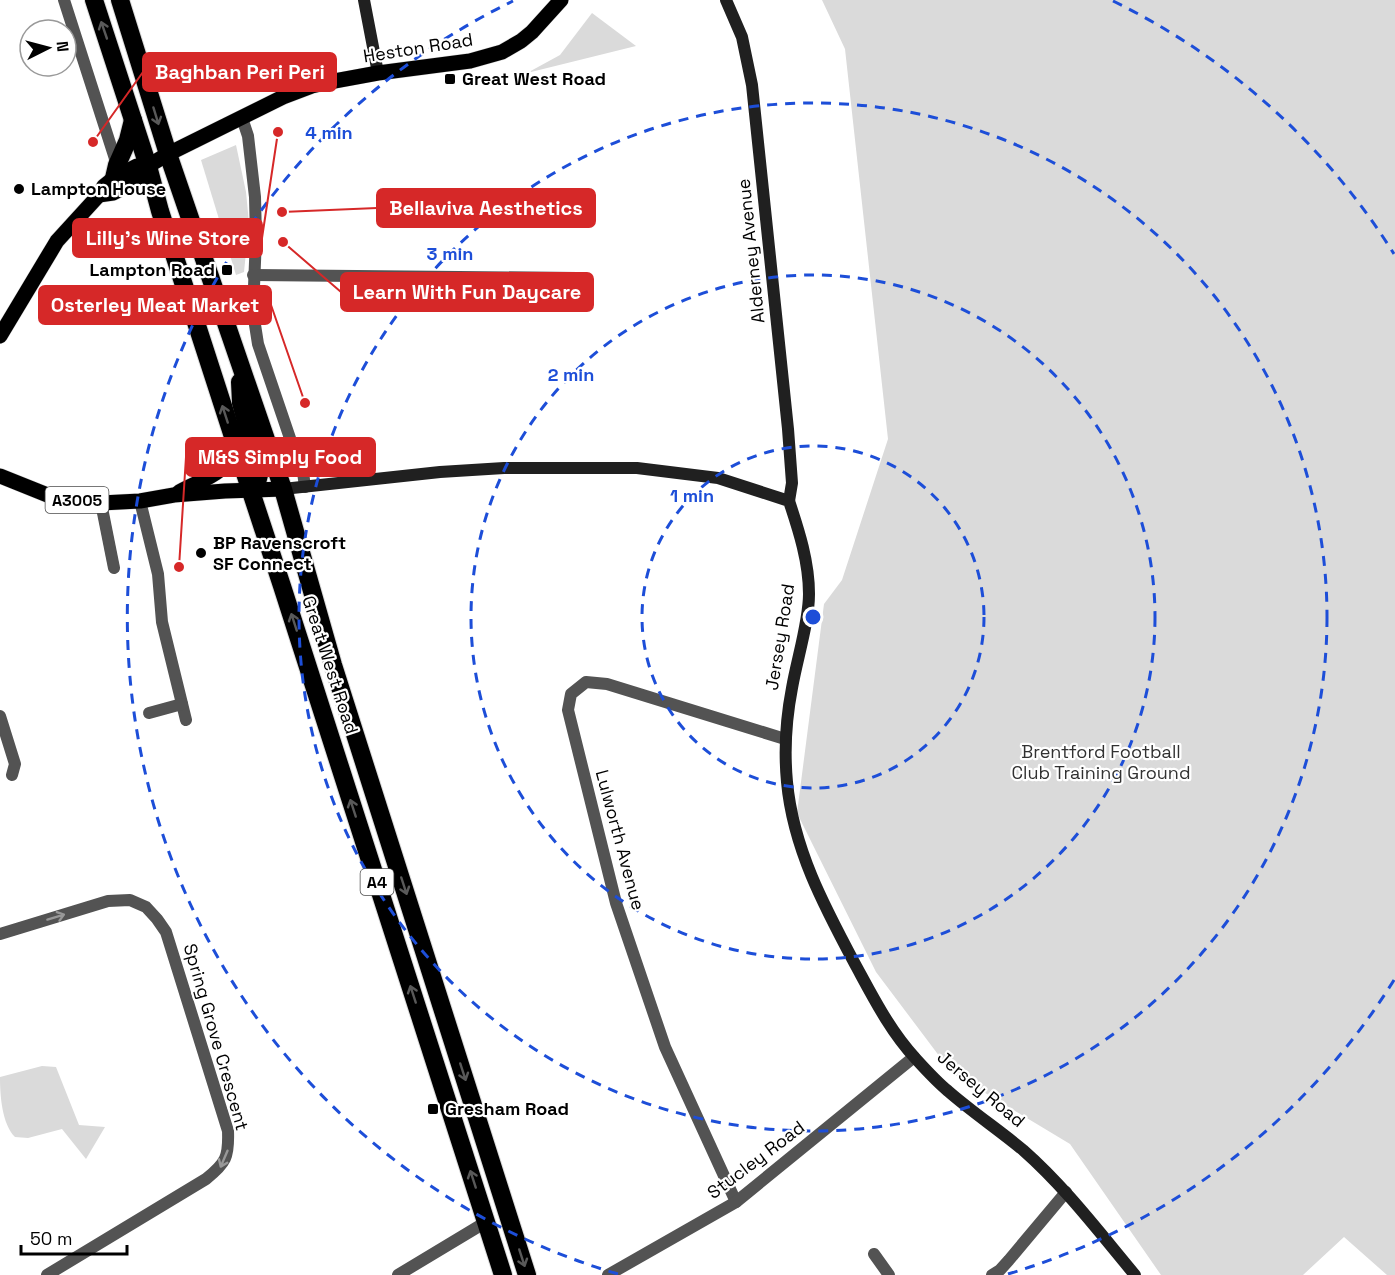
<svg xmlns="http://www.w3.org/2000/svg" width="1395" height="1275" font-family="'Space Grotesk',sans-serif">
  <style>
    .green { fill: #dadada }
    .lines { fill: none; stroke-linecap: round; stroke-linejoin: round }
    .primary-casing { stroke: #dbdbdb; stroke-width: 16 }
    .highway-casing { stroke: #dbdbdb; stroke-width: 20 }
    .street { stroke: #535353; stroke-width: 12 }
    .secondary { stroke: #202020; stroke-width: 12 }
    .primary { stroke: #000; stroke-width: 15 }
    .highway { stroke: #000; stroke-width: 18 }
    .oneway { stroke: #595959 }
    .oneway2 { stroke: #989898 }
    .ring { fill: none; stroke: #1d4ed8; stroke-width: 3; stroke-dasharray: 10 8 }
    .poi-dot { fill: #000; stroke: #fff; stroke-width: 2 }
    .labels { text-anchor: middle; stroke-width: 4.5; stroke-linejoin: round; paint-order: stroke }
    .shield { fill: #fff; stroke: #4c4c4c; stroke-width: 1.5 }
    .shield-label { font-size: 16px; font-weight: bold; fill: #000 }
    .street-label { font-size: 18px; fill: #000; stroke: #fff }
    .poi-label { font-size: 18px; font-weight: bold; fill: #000; stroke: #fff; text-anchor: start }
    .park-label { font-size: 18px; fill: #313131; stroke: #fff }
    .centre { fill: #1d4ed8; stroke: #fff; stroke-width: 3 }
    .ring-label { font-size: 18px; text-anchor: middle; font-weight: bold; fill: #1d4ed8; stroke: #fff; stroke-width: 4.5; stroke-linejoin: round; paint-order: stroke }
    .leader { fill: none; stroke: #d62828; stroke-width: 2 }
    .callout-dot { fill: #d62828; stroke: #fff; stroke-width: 2 }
    .callout { fill: #d62828; stroke: #d62828; stroke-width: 2 }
    .callout-label { font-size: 20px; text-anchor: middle; font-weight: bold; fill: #fff }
  </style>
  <rect width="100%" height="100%" fill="#fff"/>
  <g class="green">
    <path d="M822,0H1395V1275H1387L1344,1237L1303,1275H1161L1070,1144L952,1073L876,972L797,813L824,604L842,580L888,439L845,49Z"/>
    <path d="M592,13L636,46L527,73L560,55Z"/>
    <path d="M236,145L246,192L249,223L244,272L236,275L201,160Z"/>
    <path d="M42,1066L56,1067L79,1125L105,1127L86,1159L62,1129L28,1138L15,1137C2,1124 0,1096 0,1077Z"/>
  </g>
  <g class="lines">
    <defs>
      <g id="primary">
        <path d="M99,195L113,193L119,190L140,178L148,166L168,154L283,97L312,86L329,82L378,73L470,61L502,52L521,41L532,32L561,0"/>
        <path d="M0,336L57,241L99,195L104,186L114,178L137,166H148"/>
        <path d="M0,476L50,496L101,503L140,501L174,495L225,491L283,489"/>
        <path d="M179,492C204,478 225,476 236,446"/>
      </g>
      <g id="highway">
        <path d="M94,0L148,166L160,211L236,446L282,586L503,1275"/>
        <path d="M120,0L168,154L283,489L333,665L527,1275"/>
        <path d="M114,178L117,165L128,140L133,120"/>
        <path d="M240,382L241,403L255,454L259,475L255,490"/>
      </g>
    </defs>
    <use href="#primary" class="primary-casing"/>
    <use href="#highway" class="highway-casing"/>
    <g class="street">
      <path d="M64,0L117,165"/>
      <path d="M242,118L248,136L255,197L256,237L253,312L258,344L294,450L302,465L305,487"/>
      <path d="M253,275L577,278"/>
      <path d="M140,501L158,574L162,622L186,720"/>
      <path d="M101,503L114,568"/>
      <path d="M149,713L182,704"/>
      <path d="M0,716L15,764L12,775"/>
      <path d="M0,934L108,901L130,900L146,907L157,919L166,932L228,1131C229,1157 226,1163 206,1179L47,1275"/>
      <path d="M736,1202L665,1047L616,903L568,710L571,694L586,682L607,684L785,739"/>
      <path d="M874,1254L889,1275"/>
      <path d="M398,1275L486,1222"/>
      <path d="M608,1275L736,1202L914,1057"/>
      <path d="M992,1275L1000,1270L1009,1260L1066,1192"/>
    </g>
    <g class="secondary">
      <path d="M364,0L378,73"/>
      <path d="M726,0L742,37L752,85L788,429L792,483L789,501"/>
      <path d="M283,489L440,472L504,468H637L718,478L789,501C799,531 809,562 809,594C809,622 797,659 792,688C786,719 784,750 787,782C793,848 824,906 855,964C873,997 890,1031 916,1059C926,1070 937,1082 948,1091C972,1112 999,1130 1023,1150C1065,1187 1099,1232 1135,1275"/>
    </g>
    <use href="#primary" class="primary"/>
    <use href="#highway" class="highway"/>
  </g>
  <defs><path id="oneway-shaft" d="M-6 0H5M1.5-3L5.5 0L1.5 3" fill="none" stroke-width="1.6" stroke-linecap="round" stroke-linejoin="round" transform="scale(1.5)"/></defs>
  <g class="oneway">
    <use href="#oneway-shaft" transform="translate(104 30) rotate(-109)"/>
    <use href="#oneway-shaft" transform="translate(156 116) rotate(73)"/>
    <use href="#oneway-shaft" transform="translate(225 414) rotate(-108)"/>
    <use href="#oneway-shaft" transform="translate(294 622) rotate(-108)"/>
    <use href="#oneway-shaft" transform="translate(353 808) rotate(-108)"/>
    <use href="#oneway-shaft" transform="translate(404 886) rotate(72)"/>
    <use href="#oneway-shaft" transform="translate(413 994) rotate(-108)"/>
    <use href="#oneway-shaft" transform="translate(463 1072) rotate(72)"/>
    <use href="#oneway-shaft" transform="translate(473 1179) rotate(-108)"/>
    <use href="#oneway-shaft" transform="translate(522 1258) rotate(72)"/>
  </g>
  <g class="oneway2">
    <use href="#oneway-shaft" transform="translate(56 917) rotate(-17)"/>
    <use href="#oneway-shaft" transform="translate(224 1159) rotate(113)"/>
  </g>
  <g class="ring">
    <circle cx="813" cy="617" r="171"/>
    <circle cx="813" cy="617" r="342"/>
    <circle cx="813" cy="617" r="514"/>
    <path d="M1394 980A685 685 0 0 1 1008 1274M618 1274A685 685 0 0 1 513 1M1113 1A685 685 0 0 1 1394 254"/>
  </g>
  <g class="poi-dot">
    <rect x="444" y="73" width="12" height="12" rx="3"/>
    <circle cx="19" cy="189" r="6"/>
    <rect x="221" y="264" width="12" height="12" rx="3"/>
    <circle cx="201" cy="553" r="6"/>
    <rect x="427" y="1103" width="12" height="12" rx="3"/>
  </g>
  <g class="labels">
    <g class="shield">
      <rect x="45.5" y="487" width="63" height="26" rx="4.5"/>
      <rect x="360.5" y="869" width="33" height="26" rx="4.5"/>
    </g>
    <g class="shield-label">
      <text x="77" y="506">A3005</text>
      <text x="377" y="888">A4</text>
    </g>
    <g class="street-label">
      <text transform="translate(418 48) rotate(-9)" y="6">Heston Road</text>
      <text transform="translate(751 251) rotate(-96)" y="6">Alderney Avenue</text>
      <text transform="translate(780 637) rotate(-81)" y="6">Jersey Road</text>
      <text transform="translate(330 665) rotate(72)" y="6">Great West Road</text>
      <text transform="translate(620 840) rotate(75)" y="6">Lulworth Avenue</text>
      <text transform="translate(216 1037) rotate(74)" y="6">Spring Grove Crescent</text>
      <text transform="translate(981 1089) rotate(40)" y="6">Jersey Road</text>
      <text transform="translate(756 1160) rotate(-37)" y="6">Stucley Road</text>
    </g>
    <g class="poi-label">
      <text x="462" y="85">Great West Road</text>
      <text x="31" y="195">Lampton House</text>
      <text x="215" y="276" text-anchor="end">Lampton Road</text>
      <text x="213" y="549">BP Ravenscroft<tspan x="213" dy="21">SF Connect</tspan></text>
      <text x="445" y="1115">Gresham Road</text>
    </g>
    <g class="park-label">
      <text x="1101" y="758">Brentford Football<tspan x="1101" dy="21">Club Training Ground</tspan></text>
    </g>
  </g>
  <circle cx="813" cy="617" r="9" class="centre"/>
  <g class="ring-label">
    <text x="329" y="139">4 min</text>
    <text x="450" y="260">3 min</text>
    <text x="571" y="381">2 min</text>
    <text x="692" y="502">1 min</text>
  </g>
  <path class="leader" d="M93 142L143 72M282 212L377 208M278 132L262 238M283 242L341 292M305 403L271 305M179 567L186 457"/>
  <g class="callout-dot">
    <circle cx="93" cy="142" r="6"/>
    <circle cx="282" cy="212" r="6"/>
    <circle cx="278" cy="132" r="6"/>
    <circle cx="283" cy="242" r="6"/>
    <circle cx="305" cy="403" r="6"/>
    <circle cx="179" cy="567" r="6"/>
  </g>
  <g class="callout">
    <rect x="143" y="53" width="193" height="38" rx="6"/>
    <rect x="377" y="189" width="218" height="38" rx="6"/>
    <rect x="73" y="219" width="189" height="38" rx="6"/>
    <rect x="341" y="273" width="252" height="38" rx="6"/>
    <rect x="39" y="286" width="232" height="38" rx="6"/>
    <rect x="186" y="438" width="189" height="38" rx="6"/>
  </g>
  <g class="callout-label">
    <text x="240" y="79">Baghban Peri Peri</text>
    <text x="486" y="215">Bellaviva Aesthetics</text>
    <text x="168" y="245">Lilly's Wine Store</text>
    <text x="467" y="299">Learn With Fun Daycare</text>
    <text x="155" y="312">Osterley Meat Market</text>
    <text x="280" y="464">M&amp;S Simply Food</text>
  </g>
  <g transform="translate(48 48) rotate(84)"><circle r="28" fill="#ffffff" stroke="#999999" stroke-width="1.5"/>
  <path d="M0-4.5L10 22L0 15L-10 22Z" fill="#000000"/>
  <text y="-9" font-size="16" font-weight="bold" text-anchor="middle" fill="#000000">N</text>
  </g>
  <path d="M21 1245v9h106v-9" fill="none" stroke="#000000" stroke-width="3"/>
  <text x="30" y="1245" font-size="18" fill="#000000" stroke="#ffffff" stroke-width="4.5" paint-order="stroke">50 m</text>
</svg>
